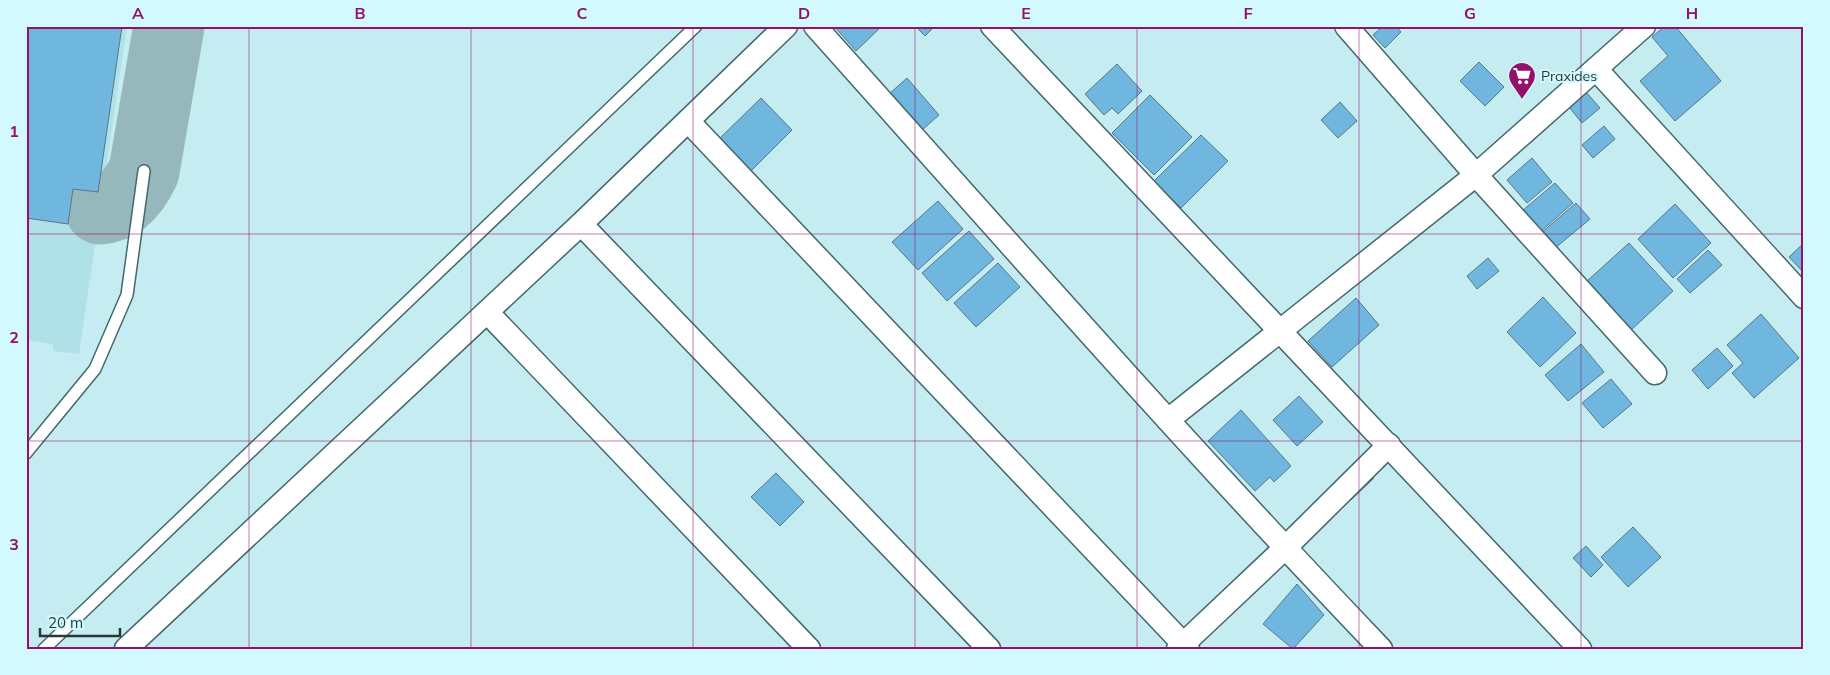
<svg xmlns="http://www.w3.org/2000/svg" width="1830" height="675" font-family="Mulish,sans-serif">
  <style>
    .built { fill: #afe1e6 }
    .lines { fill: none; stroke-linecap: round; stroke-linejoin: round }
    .taxiway { stroke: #96b7bb; stroke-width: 71 }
    .building { fill: #6fb7de; stroke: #5a7787 }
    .lane-casing { stroke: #44686c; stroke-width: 14 }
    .street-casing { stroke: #44686c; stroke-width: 25 }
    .lane { stroke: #fff; stroke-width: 11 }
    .street { stroke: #fff; stroke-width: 22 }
    .grid { fill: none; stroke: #951169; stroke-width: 1; stroke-opacity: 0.55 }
    .labels { text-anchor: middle; stroke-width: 4; stroke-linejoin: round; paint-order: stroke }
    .poi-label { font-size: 14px; fill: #28383a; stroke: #d2fafe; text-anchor: start }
    .neatline { fill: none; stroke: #951169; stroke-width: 2 }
    .grid-label { font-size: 16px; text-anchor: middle; font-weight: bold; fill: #951169 }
  </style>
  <rect width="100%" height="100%" fill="#c5ecf1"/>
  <path class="built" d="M26,26H127L79,354L53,351V344L26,340Z"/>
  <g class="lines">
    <path class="taxiway" d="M100,209C122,207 135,190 144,171L169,26"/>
  </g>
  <g class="building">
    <path d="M26,26H122L98,192L73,189L68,224L26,218Z"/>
    <path d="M834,26H882L856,51Z"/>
    <path d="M915,26H935L925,36Z"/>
    <path d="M1383,26H1396L1401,32L1385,48L1373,35Z"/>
    <path d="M1665,26H1675L1721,81L1675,121L1640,81L1668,56L1652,37Z"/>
    <path d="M1479,62L1504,87L1485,106L1460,81Z"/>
    <path d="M1117,64L1142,91L1118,114L1112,108L1104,115L1085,94Z"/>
    <path d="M907,78L939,115L921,131L889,94Z"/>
    <path d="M1586,92L1600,108L1582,123L1569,107Z"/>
    <path d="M1150,95L1192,137L1154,175L1112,133Z"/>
    <path d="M761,98L792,130L748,174L717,141Z"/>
    <path d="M1340,102L1357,121L1338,138L1321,120Z"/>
    <path d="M1604,126L1615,139L1593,158L1582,145Z"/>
    <path d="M1201,135L1228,161L1181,208L1154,181Z"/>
    <path d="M1532,158L1552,182L1527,203L1507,180Z"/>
    <path d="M1555,183L1573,203L1540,232L1522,211Z"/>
    <path d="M938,201L963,229L918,270L892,242Z"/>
    <path d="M1576,203L1590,219L1554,249L1541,233Z"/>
    <path d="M1675,204L1711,243L1673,278L1638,239Z"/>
    <path d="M969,231L994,259L947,301L922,273Z"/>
    <path d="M1629,243L1673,291L1630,331L1586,282Z"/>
    <path d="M1804,243V273L1789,257Z"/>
    <path d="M1708,250L1722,265L1690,293L1677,279Z"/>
    <path d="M1488,258L1499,271L1477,289L1467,276Z"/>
    <path d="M998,263L1020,287L976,327L954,303Z"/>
    <path d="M1543,297L1576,333L1540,367L1507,332Z"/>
    <path d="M1356,298L1379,325L1332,367L1308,341Z"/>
    <path d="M1761,314L1799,358L1754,398L1732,373L1743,363L1727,345Z"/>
    <path d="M1581,344L1604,372L1568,401L1545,375Z"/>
    <path d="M1717,348L1733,366L1708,389L1692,370Z"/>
    <path d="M1611,379L1632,404L1603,428L1582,403Z"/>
    <path d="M1299,396L1323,422L1297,446L1273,420Z"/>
    <path d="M1241,410L1291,466L1274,482L1270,477L1255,491L1208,441Z"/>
    <path d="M1367,471L1374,478L1351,500L1344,492Z"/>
    <path d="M776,473L804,502L780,526L751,497Z"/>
    <path d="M1633,527L1661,557L1628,587L1601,557Z"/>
    <path d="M1586,546L1603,565L1591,577L1573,558Z"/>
    <path d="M1297,584L1324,615L1293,649L1263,624Z"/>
  </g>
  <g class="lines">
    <defs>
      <g id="lane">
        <path d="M26,453L95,369L127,295L144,171"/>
        <path d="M44,649L696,26"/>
      </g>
      <g id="street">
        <path d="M815,26C1002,235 1187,446 1381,649"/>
        <path d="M992,26L1580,649"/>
        <path d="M1346,26L1476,175L1655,373"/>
        <path d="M1596,69L1804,297"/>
        <path d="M688,121L1188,649"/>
        <path d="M581,224L989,649"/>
        <path d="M487,312L809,649"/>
        <path d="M1168,420L1476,175L1644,26"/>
        <path d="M126,649L581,224L786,26"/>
        <path d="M1178,649L1285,548L1389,445"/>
      </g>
    </defs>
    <use href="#lane" class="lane-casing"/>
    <use href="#street" class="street-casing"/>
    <use href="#lane" class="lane"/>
    <use href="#street" class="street"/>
  </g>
  <path class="grid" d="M249,26V649M471,26V649M693,26V649M915,26V649M1137,26V649M1359,26V649M1581,26V649M26,234H1804M26,441H1804"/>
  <defs>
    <symbol id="supermarket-pin" viewBox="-11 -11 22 30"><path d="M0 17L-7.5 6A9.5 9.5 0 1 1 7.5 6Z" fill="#951169" stroke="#d2fafe"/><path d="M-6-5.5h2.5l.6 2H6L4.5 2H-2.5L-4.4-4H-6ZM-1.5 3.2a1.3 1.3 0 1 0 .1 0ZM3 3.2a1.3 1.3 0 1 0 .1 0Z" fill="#fff"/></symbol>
  </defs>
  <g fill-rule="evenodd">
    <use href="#supermarket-pin" x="1506" y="60" width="32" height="43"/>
  </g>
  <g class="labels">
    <g class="poi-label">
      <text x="1541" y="81">Praxides</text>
    </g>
  </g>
  <rect width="1830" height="675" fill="none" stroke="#d2fafe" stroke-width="55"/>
  <path d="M40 628v8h80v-8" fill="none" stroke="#28383a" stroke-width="2.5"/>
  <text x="48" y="628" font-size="15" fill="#28383a" stroke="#d2fafe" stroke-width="4" paint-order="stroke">20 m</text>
  <rect x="28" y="28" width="1774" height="620" class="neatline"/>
  <g class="grid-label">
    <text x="138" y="19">A</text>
    <text x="360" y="19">B</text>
    <text x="582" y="19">C</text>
    <text x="804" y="19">D</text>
    <text x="1026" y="19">E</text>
    <text x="1248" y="19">F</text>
    <text x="1470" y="19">G</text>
    <text x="1692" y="19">H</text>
    <text x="14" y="137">1</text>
    <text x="14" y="343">2</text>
    <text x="14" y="550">3</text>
  </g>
</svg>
